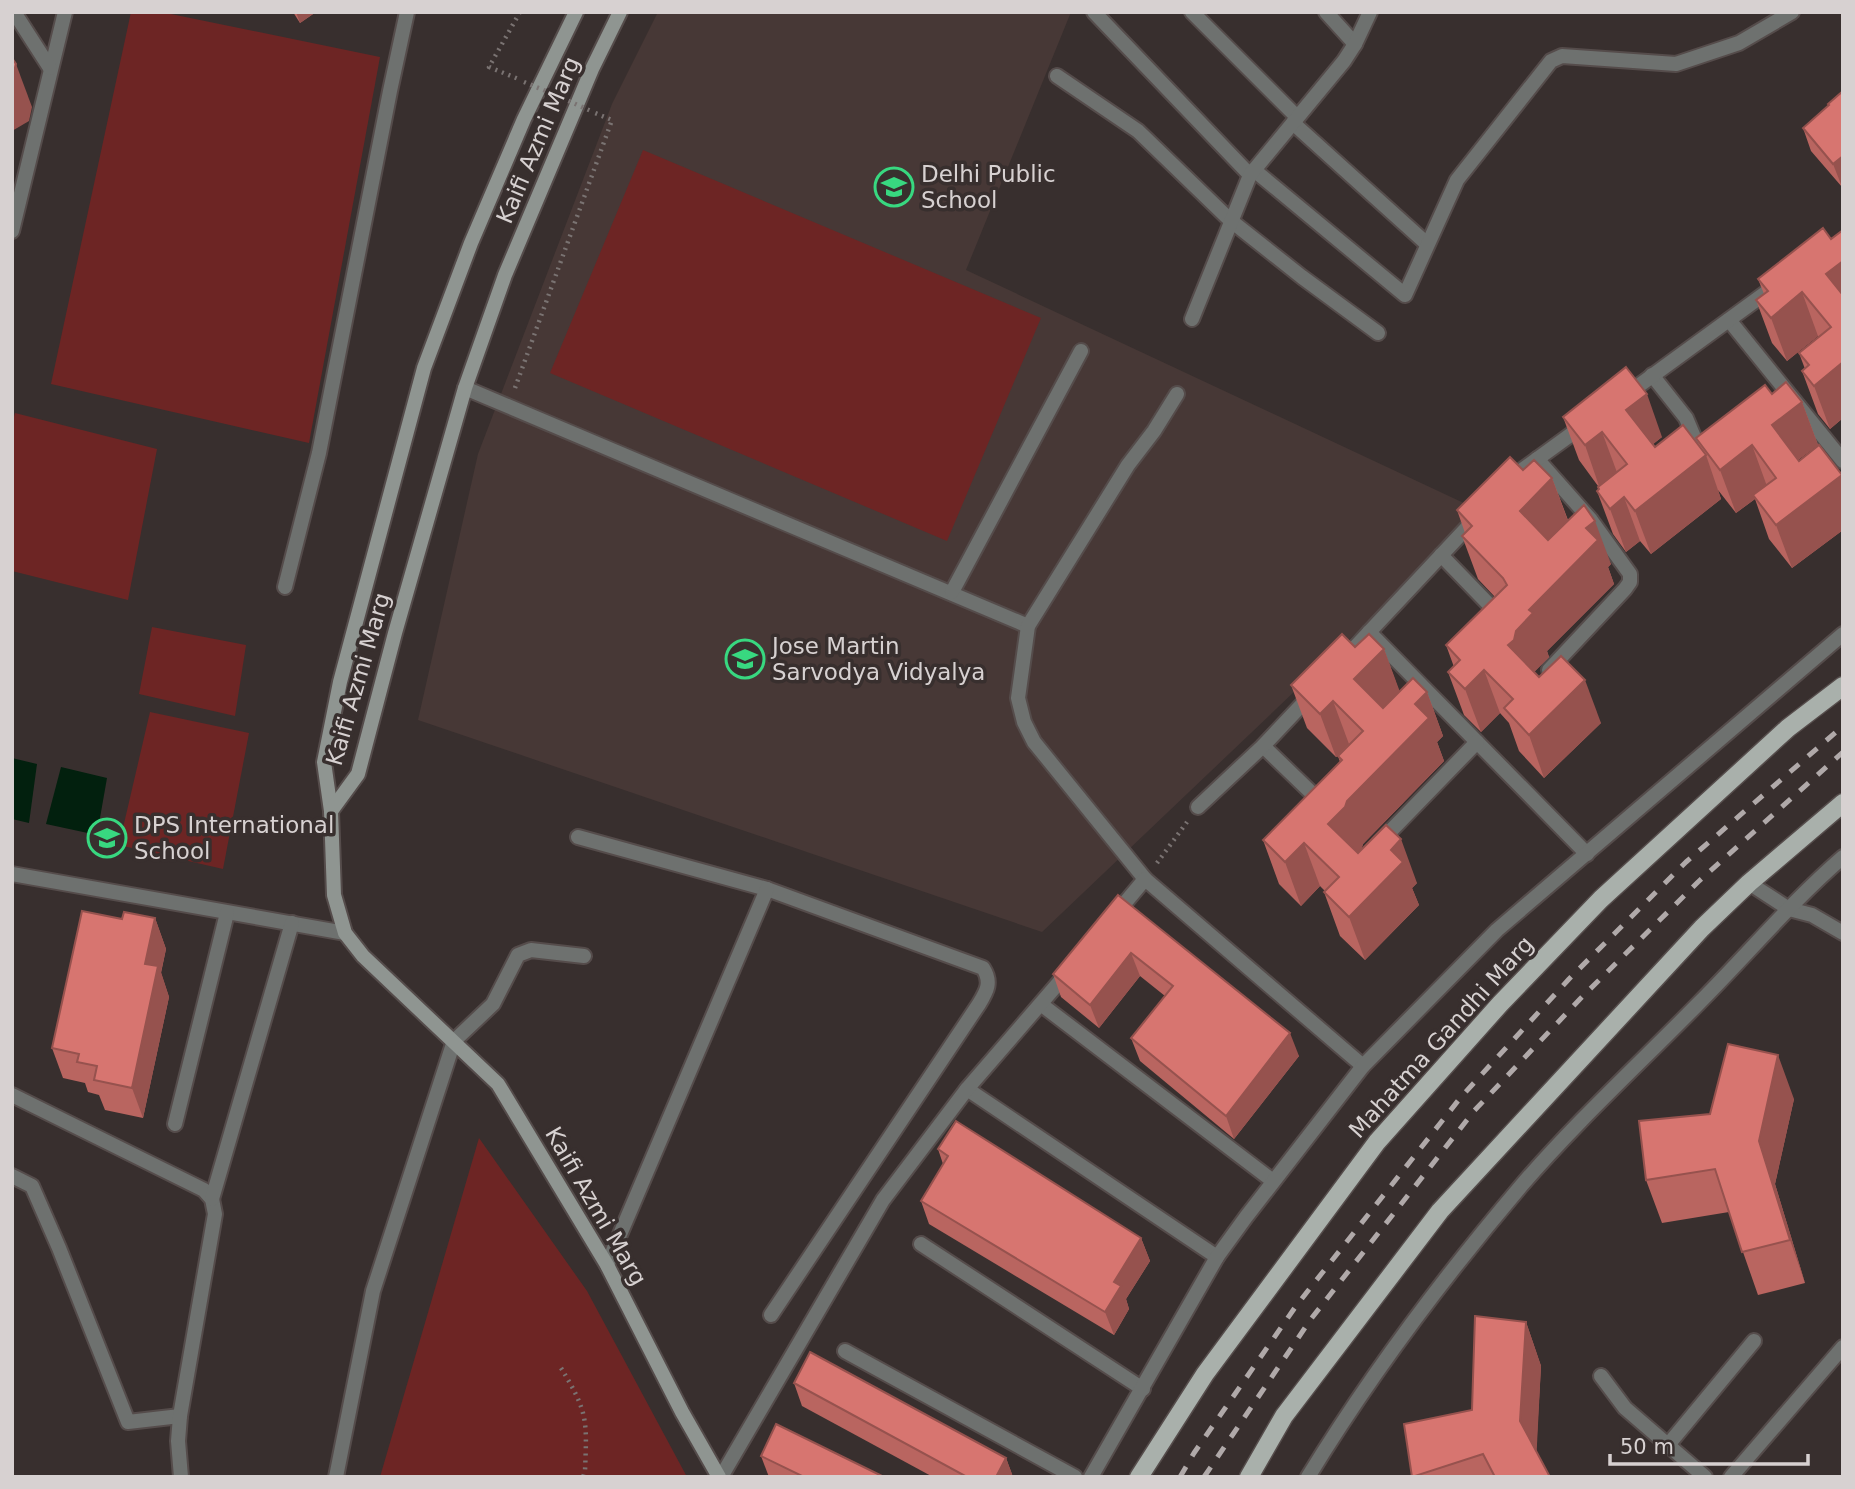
<svg xmlns="http://www.w3.org/2000/svg" width="1855" height="1489" font-family="'DejaVu Sans',sans-serif">
  <style>
    .built { fill: #473836 }
    .green { fill: #6d2524 }
    .water { fill: #02200e }
    .lines { fill: none; stroke-linecap: round; stroke-linejoin: round }
    .lane-casing { stroke: #554c4b; stroke-width: 18 }
    .street-casing { stroke: #554c4b; stroke-width: 18 }
    .secondary-casing { stroke: #554c4b; stroke-width: 18 }
    .primary-casing { stroke: #554c4b; stroke-width: 21 }
    .path { stroke: #7a7372; stroke-width: 4.5; stroke-dasharray: 2 5; stroke-linecap: butt }
    .lane { stroke: #6e716f; stroke-width: 14 }
    .street { stroke: #6e716f; stroke-width: 14 }
    .secondary { stroke: #8f9591; stroke-width: 14 }
    .primary { stroke: #a9b0ab; stroke-width: 18 }
    .rail { stroke: #b0a9a9; stroke-width: 5; stroke-dasharray: 12 12; stroke-linecap: butt }
    .path-bridge { stroke: #7a7372; stroke-width: 4.5; stroke-dasharray: 2 5; stroke-linecap: butt }
    .wall { fill: #b96560 }
    .shaded-wall { fill: #96524e }
    .building { fill: #d77570; stroke: #96524e; stroke-width: 2 }
    .labels { text-anchor: middle; stroke-width: 7; stroke-linejoin: round; paint-order: stroke }
    .street-label { font-size: 23px; fill: #d7d1d1; stroke: #382f2e }
    .poi-label { font-size: 23px; fill: #d7d1d1; stroke: #382f2e; text-anchor: start }
  </style>
  <rect width="100%" height="100%" fill="#382f2e"/>
  <path class="built" d="M658,12H1071L966,270L1483,512L1042,932L418,720L478,454L612,104Z"/>
  <g class="green">
    <path d="M131,12H161L380,57L309,443L51,384Z"/>
    <path d="M643,150L1041,318L947,541L550,373Z"/>
    <path d="M15,413L157,449L128,600L12,571V424Z"/>
    <path d="M152,627L246,645L235,716L139,694Z"/>
    <path d="M150,712L249,733L223,869L119,845Z"/>
    <path d="M479,1138L587,1291L687,1477H380Z"/>
  </g>
  <g class="water">
    <path d="M12,758L37,764L29,823L12,819Z"/>
    <path d="M61,767L107,778L97,835L46,824Z"/>
  </g>
  <g class="lines">
    <defs>
      <g id="lane">
        <path d="M12,231L65,12"/>
        <path d="M465,388L1028,626"/>
        <path d="M285,587L319,453L390,91L407,12"/>
        <path d="M952,592L1081,351"/>
        <path d="M578,837L767,889L983,968C992,982 987,991 979,1004L771,1315"/>
        <path d="M1145,879L1034,742L1024,722L1018,698L1028,626L1128,465L1154,431L1177,394"/>
        <path d="M12,1176L32,1186L59,1248L128,1422L180,1416"/>
        <path d="M921,1244L1143,1389"/>
        <path d="M607,1265L767,889"/>
        <path d="M1601,1376L1625,1408L1705,1477"/>
        <path d="M1668,1445L1754,1341"/>
        <path d="M336,1477L373,1291L454,1041L493,1004L518,955L531,950L584,956"/>
      </g>
      <g id="street">
        <path d="M14,12L50,68"/>
        <path d="M1094,12L1250,175"/>
        <path d="M1192,12L1297,117"/>
        <path d="M1326,12L1355,44"/>
        <path d="M1057,76L1138,131L1230,220L1302,277L1378,333"/>
        <path d="M1293,123L1427,244"/>
        <path d="M1254,170L1405,295L1457,180L1551,61L1562,56L1676,64L1739,43L1792,12"/>
        <path d="M1192,319L1250,175L1344,61L1355,44L1370,12"/>
        <path d="M1729,320L1843,461"/>
        <path d="M1652,375L1686,418L1694,437L1691,447L1685,456"/>
        <path d="M1626,395L1771,289"/>
        <path d="M1537,459L1591,520L1630,574V582L1625,589L1549,670"/>
        <path d="M1509,483L1518,473L1584,425"/>
        <path d="M1441,555L1501,617"/>
        <path d="M1369,632L1587,854"/>
        <path d="M1344,659L1476,518"/>
        <path d="M1263,746L1322,803"/>
        <path d="M1198,807L1263,746L1311,695"/>
        <path d="M1378,844L1477,742"/>
        <path d="M12,874L345,933"/>
        <path d="M1749,883L1789,909L1812,915L1843,933"/>
        <path d="M1114,916L1145,879L1363,1066"/>
        <path d="M1042,1005L1273,1181"/>
        <path d="M967,1089L1217,1257"/>
        <path d="M12,1095L204,1190L212,1199L215,1214L180,1416L178,1441L181,1477"/>
        <path d="M175,1124L227,913"/>
        <path d="M212,1199L292,923"/>
        <path d="M845,1351L1075,1477"/>
        <path d="M721,1477L883,1200L967,1089L1068,972"/>
        <path d="M1091,1477L1217,1257L1246,1217L1363,1066L1497,930L1843,634"/>
        <path d="M1308,1477C1371,1374 1443,1278 1521,1186C1576,1122 1639,1064 1698,1004C1747,955 1791,902 1843,857"/>
        <path d="M1731,1477L1843,1347"/>
      </g>
      <g id="secondary">
        <path d="M576,12L524,119L471,243L424,368L340,682L324,762L331,811L334,895L345,933L363,956L498,1084L607,1265L682,1412L719,1477"/>
        <path d="M331,811L358,774L395,633L465,388L505,275L592,69L620,12"/>
      </g>
      <g id="primary">
        <path d="M1139,1477L1205,1374L1377,1142L1500,1004L1601,899L1788,728L1843,686"/>
        <path d="M1249,1477L1284,1416L1440,1211L1702,928L1749,883L1843,803"/>
      </g>
    </defs>
    <use href="#lane" class="lane-casing"/>
    <use href="#street" class="street-casing"/>
    <use href="#secondary" class="secondary-casing"/>
    <use href="#primary" class="primary-casing"/>
    <g class="path">
      <path d="M520,12L489,67L521,80"/>
      <path d="M515,388L612,120L595,113"/>
      <path d="M1157,863L1187,822"/>
      <path d="M561,1368C588,1412 587,1420 585,1471L583,1477"/>
    </g>
    <use href="#lane" class="lane"/>
    <use href="#street" class="street"/>
    <use href="#secondary" class="secondary"/>
    <use href="#primary" class="primary"/>
    <g class="rail">
      <path d="M1180,1477L1194,1453L1296,1306L1461,1097L1569,979L1686,862L1843,726"/>
      <path d="M1204,1477L1311,1319L1474,1111L1580,999L1698,882L1843,752"/>
    </g>
    <g class="path-bridge">
      <path d="M524,82L553,94"/>
      <path d="M562,98L591,111"/>
    </g>
  </g>
  <g class="wall">
    <path d="M293,12H316L300,23Z"/>
    <path d="M1843,91V186L1842,187L1811,151L1803,128L1829,106Z"/>
    <path d="M1843,230V418L1830,429L1818,414L1802,371L1805,369L1799,353L1819,337L1818,336L1787,361L1772,343L1756,300L1764,294L1758,279L1831,239Z"/>
    <path d="M1772,394L1802,402L1818,445L1798,460L1842,475L1843,530L1792,568L1769,539L1755,499L1736,513L1718,490L1721,499L1651,554L1640,541L1626,552L1613,534L1597,491L1599,490L1598,486L1579,460L1563,417L1662,437L1653,444L1655,447H1700L1696,438Z"/>
    <path d="M1523,470L1552,478L1568,520L1611,564L1608,567L1614,584L1547,651L1549,657L1534,672L1539,677L1601,723L1544,778L1519,751L1509,723L1500,713L1481,732L1464,715L1448,672L1454,667L1446,645L1495,597L1478,579L1462,536L1465,533L1457,510Z"/>
    <path d="M1355,647L1384,649L1399,691L1427,692L1443,736L1437,742L1444,761L1363,844L1361,850L1417,883L1412,888L1419,905L1365,960L1340,936L1324,892L1325,891L1320,886L1301,906L1279,884L1263,840L1340,762L1338,756L1336,757L1307,728L1291,685Z"/>
    <path d="M1118,895L1299,1056L1234,1139L1140,1061L1131,1038L1165,996L1140,976L1099,1028L1061,997L1053,974Z"/>
    <path d="M155,918L166,949L161,973L169,997L143,1118L105,1110L99,1095L88,1092L85,1083L63,1078L52,1048L122,919Z"/>
    <path d="M1794,1099L1775,1184L1805,1283L1758,1295L1729,1212L1662,1223L1646,1180L1710,1114Z"/>
    <path d="M938,1149L1141,1238L1150,1261L1126,1299L1129,1309L1114,1335L929,1224L921,1201L943,1164Z"/>
    <path d="M1526,1322L1541,1366L1536,1452L1550,1477H1412L1472,1410Z"/>
    <path d="M794,1383L1006,1458L1013,1477H933L802,1406Z"/>
    <path d="M761,1456L884,1477H769Z"/>
  </g>
  <g class="shaded-wall">
    <path d="M296,12H316L300,23Z"/>
    <path d="M16,64L32,107L29,121L12,131V78Z"/>
    <path d="M1843,156V186L1842,187L1833,164Z"/>
    <path d="M1843,261V317L1826,274Z"/>
    <path d="M1802,292L1818,336L1787,361L1771,318Z"/>
    <path d="M1843,362V418L1830,429L1814,386Z"/>
    <path d="M1647,394L1662,437L1642,453L1626,410Z"/>
    <path d="M1802,402L1818,445L1787,468L1772,425Z"/>
    <path d="M1602,432L1618,475L1600,489L1585,445Z"/>
    <path d="M1752,445L1768,489L1753,495L1755,499L1736,513L1720,470Z"/>
    <path d="M1706,455L1721,499L1651,554L1635,511Z"/>
    <path d="M1842,475L1843,530L1792,568L1776,525Z"/>
    <path d="M1552,478L1568,521L1535,554L1520,511Z"/>
    <path d="M1624,497L1640,541L1626,552L1610,509Z"/>
    <path d="M1595,521L1611,564L1608,567L1614,584L1547,651L1549,657L1532,674L1508,645L1529,610L1586,528Z"/>
    <path d="M1384,649L1400,692L1370,722L1354,679Z"/>
    <path d="M1484,670L1500,713L1481,732L1465,689Z"/>
    <path d="M1585,680L1601,723L1544,778L1529,735Z"/>
    <path d="M1427,692L1443,736L1437,742L1444,761L1363,844L1361,851L1344,867L1328,824L1347,801L1415,704Z"/>
    <path d="M1333,701L1349,744L1336,757L1320,714Z"/>
    <path d="M1401,839L1417,883L1412,888L1419,905L1365,960L1349,917L1391,850Z"/>
    <path d="M1304,843L1320,886L1301,906L1285,862Z"/>
    <path d="M155,918L166,949L161,972L169,997L143,1118L132,1088L145,964Z"/>
    <path d="M1131,953L1140,976L1099,1028L1090,1005Z"/>
    <path d="M1290,1033L1299,1056L1234,1139L1226,1116Z"/>
    <path d="M1778,1055L1794,1099L1775,1184L1805,1283L1790,1240L1759,1141Z"/>
    <path d="M1141,1238L1150,1261L1126,1299L1129,1309L1114,1335L1105,1312L1114,1282Z"/>
    <path d="M1526,1322L1541,1366L1536,1464L1520,1421Z"/>
    <path d="M1006,1458L1013,1477H996Z"/>
  </g>
  <g class="building">
    <path d="M12,58L16,64L12,78Z"/>
    <path d="M1843,91V156L1833,164L1803,128L1829,105L1828,104Z"/>
    <path d="M1823,228L1831,239L1843,230V261L1826,274L1843,295V362L1814,386L1802,371L1809,365L1799,353L1831,327L1802,292L1771,318L1756,300L1768,291L1758,279Z"/>
    <path d="M1626,367L1647,394L1626,410L1655,447L1683,425L1706,455L1635,511L1624,497L1610,509L1597,491L1599,489L1598,487L1627,464L1602,432L1585,445L1563,417Z"/>
    <path d="M1786,382L1802,402L1772,425L1799,461L1819,445L1842,475L1776,525L1753,495L1776,478L1752,445L1720,470L1696,438L1765,385L1772,394Z"/>
    <path d="M1510,457L1523,470L1534,460L1552,478L1520,511L1548,540L1584,505L1595,521L1586,528L1598,540L1529,610L1533,613L1516,631L1514,640L1508,645L1539,677L1561,656L1585,680L1529,735L1504,708L1513,699L1484,670L1465,689L1448,672L1460,660L1446,645L1507,585L1503,578L1462,536L1472,526L1457,510Z"/>
    <path d="M1342,634L1355,647L1369,634L1384,649L1354,679L1383,708L1413,678L1427,692L1415,704L1429,718L1347,801L1345,807L1328,824L1358,853L1386,825L1401,839L1391,850L1403,862L1349,917L1324,892L1339,877L1304,843L1285,862L1263,840L1342,760L1338,756L1363,731L1333,701L1320,714L1291,685Z"/>
    <path d="M1118,895L1290,1033L1226,1116L1131,1038L1173,986L1131,953L1090,1005L1053,974Z"/>
    <path d="M82,911L122,919L124,912L155,918L145,964L158,966L132,1088L94,1080L97,1066L77,1062L79,1054L52,1048Z"/>
    <path d="M1728,1044L1778,1055L1759,1141L1790,1240L1742,1252L1715,1169L1646,1180L1639,1121L1710,1114Z"/>
    <path d="M956,1121L1141,1238L1114,1282L1121,1286L1105,1312L921,1201L948,1156L938,1149Z"/>
    <path d="M1475,1316L1526,1322L1520,1421L1550,1477H1495L1483,1454L1412,1477L1404,1424L1472,1410Z"/>
    <path d="M810,1352L1006,1458L996,1477H967L794,1383Z"/>
    <path d="M776,1424L884,1477H804L761,1456Z"/>
  </g>
  <defs>
    <symbol id="school-ring" viewBox="-11 -11 22 22"><circle r="9.5" fill="#382f2e" stroke="#38d880" stroke-width="1.5"/><path d="M0-5L7-2L0 1L-7-2ZM-4 1L0 2.5L4 1V4Q0 6-4 4Z" fill="#38d880"/></symbol>
  </defs>
  <g fill-rule="evenodd">
    <use href="#school-ring" x="872" y="165" width="44" height="44"/>
    <use href="#school-ring" x="723" y="637" width="44" height="44"/>
    <use href="#school-ring" x="85" y="816" width="44" height="44"/>
  </g>
  <g class="labels">
    <g class="street-label">
      <text transform="translate(538 140) rotate(-67)" y="8">Kaifi Azmi Marg</text>
      <text transform="translate(358 679) rotate(-74)" y="8">Kaifi Azmi Marg</text>
      <text transform="translate(1441 1037) rotate(-48)" y="8">Mahatma Gandhi Marg</text>
      <text transform="translate(596 1206) rotate(60)" y="8">Kaifi Azmi Marg</text>
    </g>
    <g class="poi-label">
      <text x="921" y="182">Delhi Public<tspan x="921" dy="26">School</tspan></text>
      <text x="772" y="654">Jose Martin<tspan x="772" dy="26">Sarvodya Vidyalya</tspan></text>
      <text x="134" y="833">DPS International<tspan x="134" dy="26">School</tspan></text>
    </g>
  </g>
  <rect width="1855" height="1489" fill="none" stroke="#d7d1d1" stroke-width="28"/>
  <path d="M1610 1454v10h198v-10" fill="none" stroke="#d7d1d1" stroke-width="3.5"/>
  <text x="1620" y="1454" font-size="21" fill="#d7d1d1" stroke="#382f2e" stroke-width="5" paint-order="stroke">50 m</text>
</svg>
